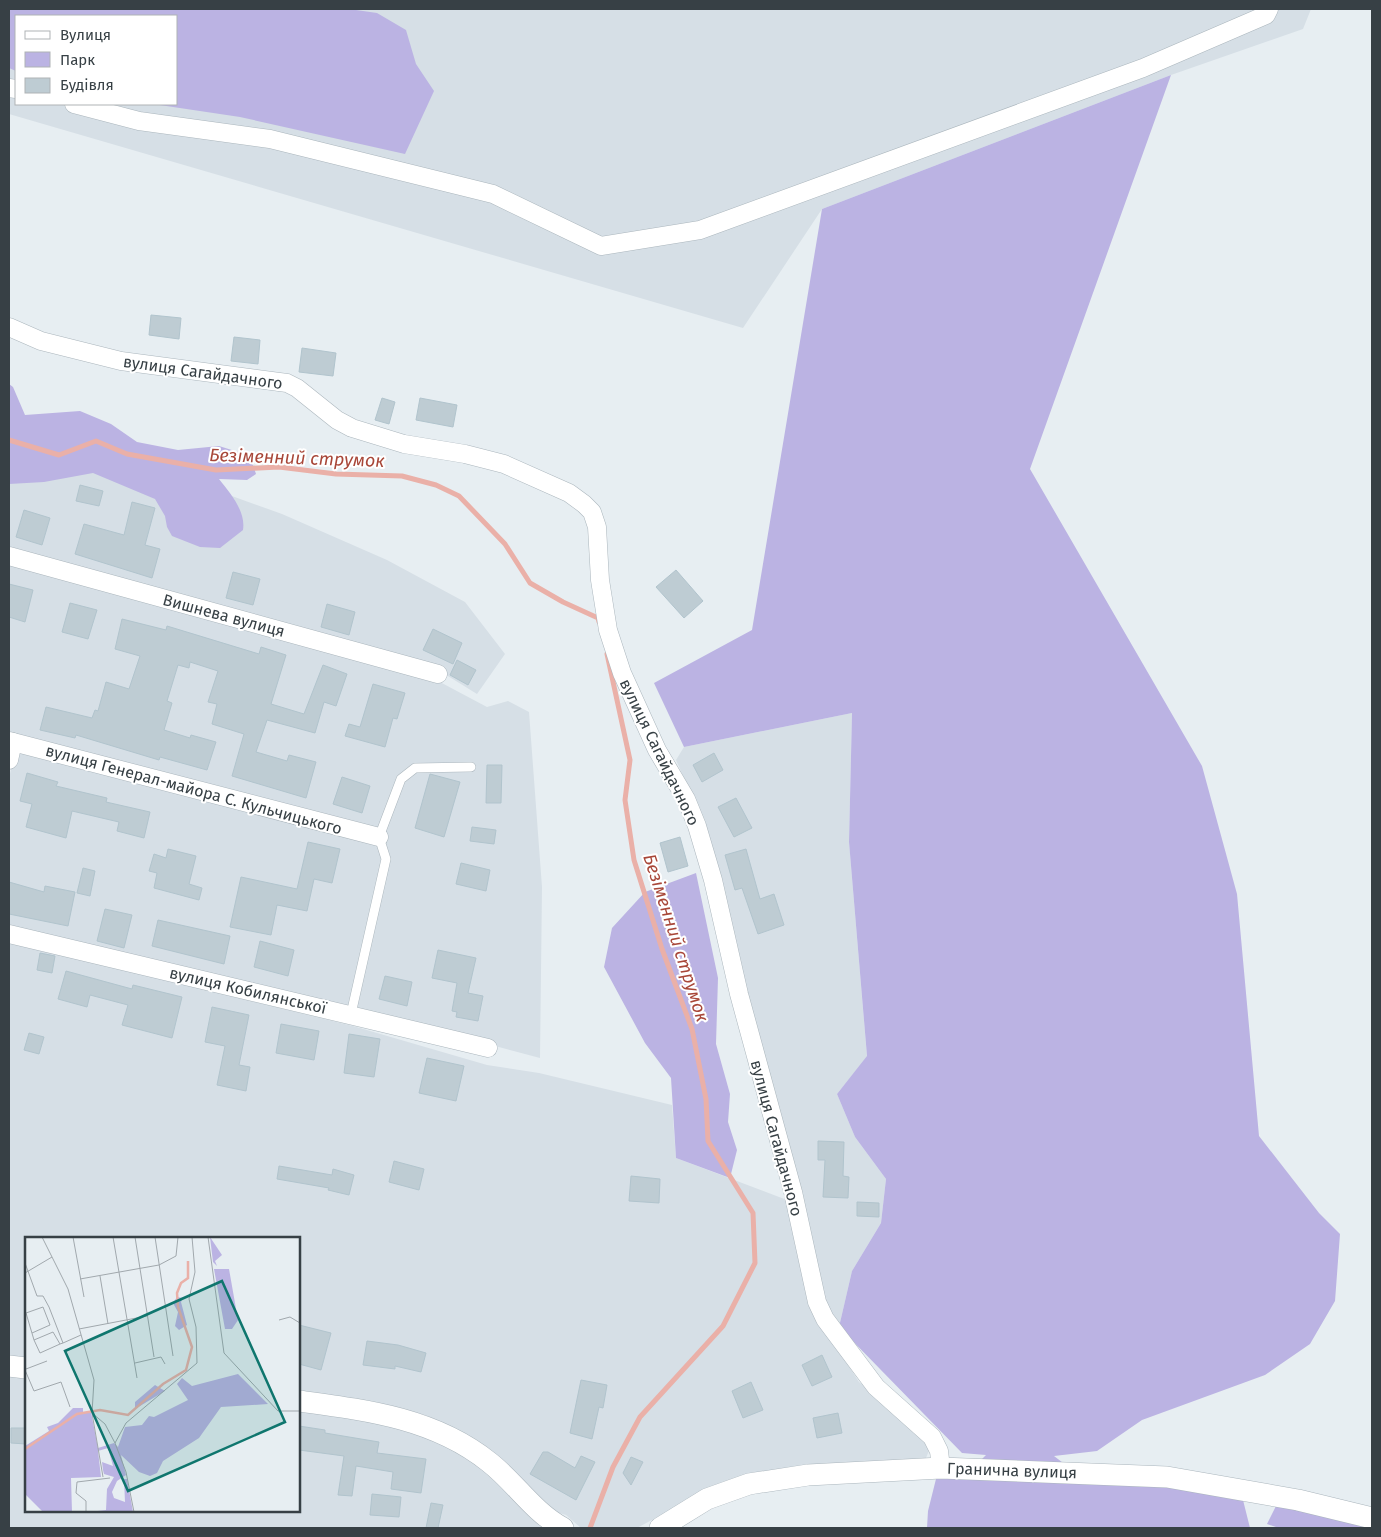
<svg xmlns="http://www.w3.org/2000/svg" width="1381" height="1537" font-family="'Fira Sans',sans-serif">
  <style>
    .residential { fill: #d6dfe6; fill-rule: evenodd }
    .green { fill: #bbb3e3 }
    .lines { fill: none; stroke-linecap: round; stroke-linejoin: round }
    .stream { stroke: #eab0a8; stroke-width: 5 }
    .building { fill: #beccd3; stroke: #b1c4cd }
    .service-casing { stroke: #abb6bd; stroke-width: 10 }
    .minor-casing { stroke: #abb6bd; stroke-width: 19 }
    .tertiary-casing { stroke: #abb6bd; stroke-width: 22 }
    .service { stroke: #fff; stroke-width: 9 }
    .minor { stroke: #fff; stroke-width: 18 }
    .tertiary { stroke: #fff; stroke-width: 21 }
    .labels { text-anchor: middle; stroke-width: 4; stroke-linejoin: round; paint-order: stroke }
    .street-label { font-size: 16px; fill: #374045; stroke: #fff }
    .water-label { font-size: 18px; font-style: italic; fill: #a84739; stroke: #fff }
    .inset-river { fill: none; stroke: #eab0a8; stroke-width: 2.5 }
    .inset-road { fill: none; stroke: #a1a8ad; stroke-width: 1 }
    .view { fill: #0f766e; fill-opacity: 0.15; stroke: #0f766e; stroke-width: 2.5 }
    .inset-edge { fill: none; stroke: #374045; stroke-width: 2.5 }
  </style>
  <rect width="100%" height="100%" fill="#e7eef2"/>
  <g class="residential">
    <path d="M9,9H1311L1303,29L1171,75L822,209L743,328L9,114ZM16,16H176V104H16Z"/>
    <path d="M9,434L218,491L282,514L387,560L465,602L505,654L477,694L435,668L9,549Z"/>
    <path d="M9,565L438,681L487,707L508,701L529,712L542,887L540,1058L428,1028L9,928V778L16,748L26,737L9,732Z"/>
    <path d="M852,713L849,842L867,1057L837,1094L855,1137L886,1179L881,1223L852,1271L839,1327L818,1288L691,794L676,760L684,747Z"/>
    <path d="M9,939L91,962L353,1026L487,1065L539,1073L672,1105L676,1158L787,1200L820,1322L859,1382L932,1443L926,1458L908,1463L722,1482L637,1528H581L566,1515L550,1510L449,1427L425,1415L381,1405L299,1392V1238H26V1359L9,1356Z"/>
    <path d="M9,1374L26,1376V1511H299V1409L398,1425L464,1453L548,1528H9Z"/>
  </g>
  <g class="green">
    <path d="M9,9H349L377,13L406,30L416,64L434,91L405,154L240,117L153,104H176V16H16V71L9,68Z"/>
    <path d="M1171,75L1030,469L1202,766L1237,894L1259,1136L1319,1213L1340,1234L1335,1301L1310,1344L1265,1375L1142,1420L1097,1451L1054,1456L1084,1479L1241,1492L1250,1528H927L928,1511L937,1475L962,1479L986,1455L962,1453L839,1327L852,1271L881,1223L886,1179L855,1137L837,1094L867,1056L849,842L852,713L684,747L654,683L752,630L822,209Z"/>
    <path d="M9,384L13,387L25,415L80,411L111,424L137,442L178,450L219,446L238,452L253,465L256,474L247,480L219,479C230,493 246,511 243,530L220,548L200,547L172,536L167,527L165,516L155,499L93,473L44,482L9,484Z"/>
    <path d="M696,873L718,978L716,1044L730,1094L728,1122L737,1150L730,1178L676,1158L671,1078L645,1043L604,967L612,928L645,892Z"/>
    <path d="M1279,1500L1372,1528H1279L1267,1524Z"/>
  </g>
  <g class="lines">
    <g class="stream">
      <path d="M9,440L59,455L96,441L127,454L216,470L279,467L336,474L402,476L436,485L459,496L505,544L530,583L563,602L598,618L599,622"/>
      <path d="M590,1528L613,1467L640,1417L723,1326L755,1263L753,1213L708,1141L706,1099L692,1029L662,949L634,860L625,800L630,760L607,654"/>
    </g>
  </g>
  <g class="building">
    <path d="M151,315L181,318L179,339L149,335Z"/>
    <path d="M234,337L260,340L258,364L231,361Z"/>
    <path d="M302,348L336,353L333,376L299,372Z"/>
    <path d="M382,398L395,402L389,424L375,420Z"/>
    <path d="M420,398L457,405L453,427L416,420Z"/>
    <path d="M80,485L103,491L99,506L76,501Z"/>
    <path d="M132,502L155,508L145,545L160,549L152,578L75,554L84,524L124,535Z"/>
    <path d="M24,510L50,518L42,545L16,537Z"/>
    <path d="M676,570L703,601L684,618L656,587Z"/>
    <path d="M233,572L260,579L253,605L226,598Z"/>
    <path d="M9,584L33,590L25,622L9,617Z"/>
    <path d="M70,603L97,610L88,639L62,632Z"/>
    <path d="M327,604L355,612L349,635L321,627Z"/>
    <path d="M122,619L166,630L167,626L259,654L261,647L286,655L271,704L304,714L323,665L347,674L336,706L324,702L315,733L267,720L256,752L287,761L289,755L316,762L306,798L232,776L244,734L212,724L217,704L208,702L218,671L190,662L189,668L178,665L167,701L172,703L164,730L190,738L191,735L216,742L207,770L160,757L159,760L76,735L75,738L40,730L46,707L92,718L95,710L98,711L106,682L129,689L140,656L115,649Z"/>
    <path d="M433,629L462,643L453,664L423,650Z"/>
    <path d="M457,660L476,670L468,685L450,675Z"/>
    <path d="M373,684L405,693L397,719L393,718L385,747L345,736L349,724L360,727Z"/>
    <path d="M714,753L723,770L702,782L693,765Z"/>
    <path d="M487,765H502L501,803H486Z"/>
    <path d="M27,773L58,782L56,786L107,798L106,802L150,812L144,838L117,831L119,822L72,811L66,838L26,827L32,804L20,801Z"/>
    <path d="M430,774L460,782L444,837L415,828Z"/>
    <path d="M342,777L370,786L362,813L333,804Z"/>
    <path d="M736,798L752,828L734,837L718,807Z"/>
    <path d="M472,827L496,830L494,844L470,841Z"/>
    <path d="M680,837L688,866L668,872L660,843Z"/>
    <path d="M308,842L340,849L332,883L314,879L307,911L277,905L271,935L230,927L241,877L297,889Z"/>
    <path d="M168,849L196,856L189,884L202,888L199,900L154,888L157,873L149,871L154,854L166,858Z"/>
    <path d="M746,849L760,899L774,894L784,925L758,934L742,888L735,890L725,855Z"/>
    <path d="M461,863L490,870L486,891L456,884Z"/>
    <path d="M83,868L95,871L90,896L77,893Z"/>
    <path d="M9,882L44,892L45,886L75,892L68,926L9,914Z"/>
    <path d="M105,909L132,915L124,948L97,941Z"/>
    <path d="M158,920L230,936L224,964L152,946Z"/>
    <path d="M260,941L294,950L288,976L254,967Z"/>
    <path d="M438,950L476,958L468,993L483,996L478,1021L456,1017L457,1012L452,1011L457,983L432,978Z"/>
    <path d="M40,953L55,956L52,973L37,970Z"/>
    <path d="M66,971L132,989L133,985L182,997L172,1038L122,1025L128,1005L90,995L87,1007L58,999Z"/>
    <path d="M385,976L412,982L407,1006L379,999Z"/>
    <path d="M212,1007L249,1015L239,1065L250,1067L246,1091L217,1085L225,1046L205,1042Z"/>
    <path d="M281,1024L319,1031L314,1060L276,1053Z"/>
    <path d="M29,1033L44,1037L39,1054L24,1050Z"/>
    <path d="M349,1034L380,1039L374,1077L344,1073Z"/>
    <path d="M427,1058L464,1066L456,1101L419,1093Z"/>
    <path d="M818,1141L844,1142L843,1176L849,1177L848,1198L823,1197L825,1160H818Z"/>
    <path d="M394,1161L424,1169L419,1190L389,1182Z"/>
    <path d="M279,1166L332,1175L333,1169L354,1175L349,1195L328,1190L329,1188L277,1179Z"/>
    <path d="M631,1176L660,1179L659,1203L629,1201Z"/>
    <path d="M857,1202L879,1203V1217L857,1216Z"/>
    <path d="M299,1325L331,1333L321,1370L299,1364Z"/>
    <path d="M367,1341L398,1345L426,1353L421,1372L395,1366V1369L363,1365Z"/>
    <path d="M822,1355L832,1377L812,1386L802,1365Z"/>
    <path d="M581,1380L607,1385L603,1408L599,1407L592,1439L570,1433Z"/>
    <path d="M751,1382L763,1410L743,1418L732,1391Z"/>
    <path d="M838,1413L842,1433L817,1438L813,1418Z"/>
    <path d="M299,1426L325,1430V1433L379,1442L377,1453L426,1459L421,1493L391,1489L393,1472L356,1466L352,1496L338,1495L344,1456L299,1450Z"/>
    <path d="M11,1428H26V1444L11,1443Z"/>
    <path d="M543,1452H548L575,1468L581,1456L595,1462L576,1500L530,1474Z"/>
    <path d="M631,1457L643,1462L631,1485L623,1473Z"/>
    <path d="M372,1494L401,1497L399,1517L370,1515Z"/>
    <path d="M431,1503L443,1505L438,1528H426Z"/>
  </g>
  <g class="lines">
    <defs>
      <path id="service" d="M351,1014L386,859L379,837L401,779L415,768L471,767"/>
      <g id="minor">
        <path d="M9,88L16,89"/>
        <path d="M74,104L139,121L270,139L493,194L601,246L700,230L1143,68L1266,15L1269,9"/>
        <path d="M9,327L41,341L121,361L287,383L297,388L337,420L352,428L404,444L465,454L504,464L569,493L584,504L592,512L597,527L600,580L608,630L622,673L657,750L686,799L697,826L713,880L739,994L793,1192L817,1302L825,1319L876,1387L932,1437L939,1451L941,1468"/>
        <path d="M9,556L438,674"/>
        <path d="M9,741L379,837"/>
        <path d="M9,760L13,742"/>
        <path d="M9,934L488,1048"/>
      </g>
      <g id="tertiary">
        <path d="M9,1366L26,1368"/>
        <path d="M299,1401C366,1410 434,1418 489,1462C515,1482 533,1512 563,1528"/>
        <path d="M660,1528L707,1499L749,1484L808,1475L941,1468L1167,1477L1298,1500L1372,1518"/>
      </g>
    </defs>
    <use href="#service" class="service-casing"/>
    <use href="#minor" class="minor-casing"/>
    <use href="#tertiary" class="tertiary-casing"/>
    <use href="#service" class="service"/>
    <use href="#minor" class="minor"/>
    <use href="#tertiary" class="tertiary"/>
  </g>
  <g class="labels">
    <g class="street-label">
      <text transform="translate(203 372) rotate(8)" y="6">вулиця Сагайдачного</text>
      <text transform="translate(224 615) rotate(15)" y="6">Вишнева вулиця</text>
      <text transform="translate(660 752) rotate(64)" y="6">вулиця Сагайдачного</text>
      <text transform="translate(194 789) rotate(15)" y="6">вулиця Генерал-майора С. Кульчицького</text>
      <text transform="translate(248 990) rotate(13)" y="6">вулиця Кобилянської</text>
      <text transform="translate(777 1138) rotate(75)" y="6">вулиця Сагайдачного</text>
      <text transform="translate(1012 1470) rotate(2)" y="6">Гранична вулиця</text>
    </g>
    <g class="water-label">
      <text transform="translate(297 458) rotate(2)" y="6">Безіменний струмок</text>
      <text transform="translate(676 938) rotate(72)" y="6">Безіменний струмок</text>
    </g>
  </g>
  <g transform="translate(25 1237)">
    <rect width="275" height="275" fill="#e7eef2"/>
    <path d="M185,0L197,18L190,24L192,29L188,25ZM189,32H204L213,83L207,92H200ZM152,60L158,61L156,65L162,88L154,93L150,89L153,75L148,66ZM213,137L243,167L196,170L174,201L138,224L132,236L125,239L114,235L96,218L101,238L92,244L87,255L89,261L100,265L99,242H102L108,275H64L81,273L82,252L89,240L79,237L78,233L77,225L88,229L83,211L73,214L76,240L46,241L47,275H18L0,257V209L24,194L22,190L33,186L48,171H58V176L66,175L73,211L89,206L93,210L100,190L117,188L124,179L129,180L163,163L152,147L157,141L167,149ZM130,148L140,154L110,172V165Z" fill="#bbb3e3"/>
    <path class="inset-river" d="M0,212L52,177L75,173L103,178L138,147L161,133L167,110L153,70L152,56L156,46L163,41V24"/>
    <path class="inset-road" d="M17,0L43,52L69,143L67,176L80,187L90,206L101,235L109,275M48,0L59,60M88,0L112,141M110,0L129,120M130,0L148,119M183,0L199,116L253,174H275M0,26L12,59H18L24,70L38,106L56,98M0,36L27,20M75,39L83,87M55,42L134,28L151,19L153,0M254,83L265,80L275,86M54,92L122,79M7,96L25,88L18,70L1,76L9,103L28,95L35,107L38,106M9,103L15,116L35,107M110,126L136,120L140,127M1,132L22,124M0,133L9,154L36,145L45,170M67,176L78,240M90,206L101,186L172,126L171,90L164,62L170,35L167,0M61,275V264L51,256L52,245L85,241"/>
    <path class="view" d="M197,44L260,185L103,254L40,114Z"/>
    <rect width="275" height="275" class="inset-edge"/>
  </g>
  <rect width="1381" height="1537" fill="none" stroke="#374045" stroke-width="20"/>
  <rect x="15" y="15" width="162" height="90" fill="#ffffff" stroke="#afb3b5"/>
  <rect x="25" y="31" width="25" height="8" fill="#ffffff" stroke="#afb3b5"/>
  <text x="60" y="40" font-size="15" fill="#374045">Вулиця</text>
  <rect x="25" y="52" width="25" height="15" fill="#bbb3e3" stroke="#afb3b5"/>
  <text x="60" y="65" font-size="15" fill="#374045">Парк</text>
  <rect x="25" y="78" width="25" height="15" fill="#beccd3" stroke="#afb3b5"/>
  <text x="60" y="90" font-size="15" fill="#374045">Будівля</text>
</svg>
